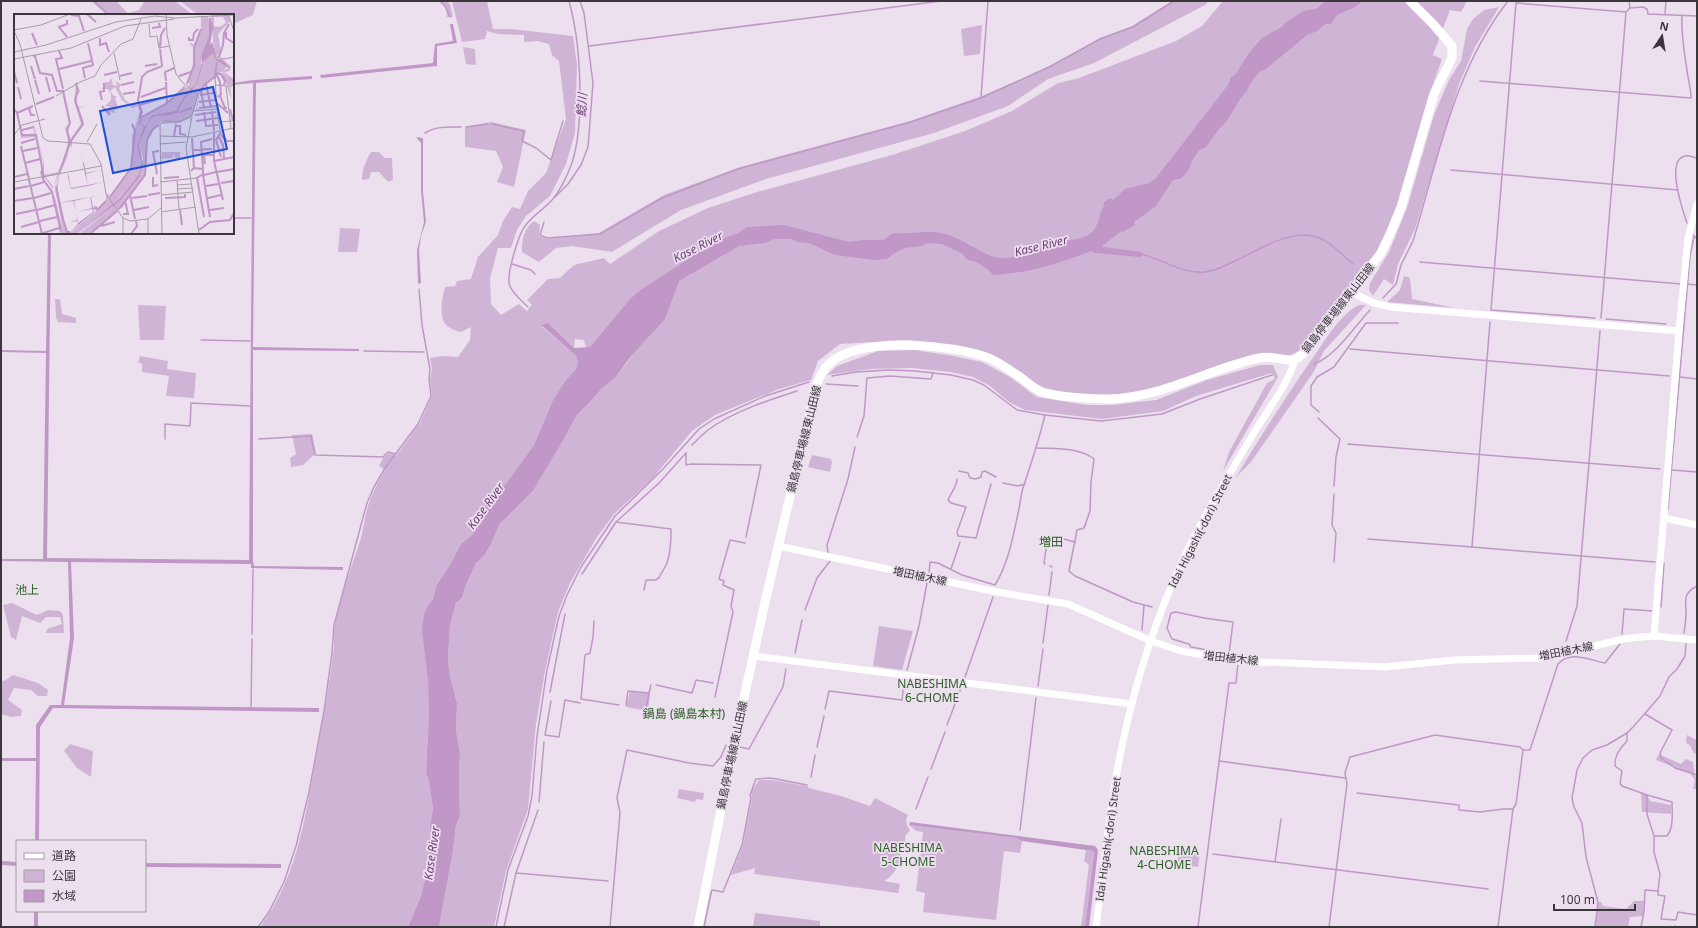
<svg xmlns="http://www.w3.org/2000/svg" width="1698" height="928" font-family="'Noto Sans','Noto Sans JP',sans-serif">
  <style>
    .green { fill: #d0b4d5 }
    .water { fill: #c097c7 }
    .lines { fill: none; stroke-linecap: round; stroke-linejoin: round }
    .stream { stroke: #c097c7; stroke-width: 1.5 }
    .minor { stroke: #fff; stroke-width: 7 }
    .major { stroke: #fff; stroke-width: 9 }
    .labels { text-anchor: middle; stroke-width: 3.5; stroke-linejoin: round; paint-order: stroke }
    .street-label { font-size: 11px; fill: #3a363b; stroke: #ece0ee }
    .water-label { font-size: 12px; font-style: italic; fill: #703d79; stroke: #ece0ee }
    .neighbourhood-label { font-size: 12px; fill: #2f6029; stroke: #ece0ee }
    .inset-river { fill: none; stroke: #c097c7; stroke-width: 2 }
    .inset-road { fill: none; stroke: #a59ca6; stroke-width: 1 }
    .view { fill: #1d4ed8; fill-opacity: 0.15; stroke: #1d4ed8; stroke-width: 2 }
    .inset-edge { fill: none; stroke: #3a363b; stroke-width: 2 }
  </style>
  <rect width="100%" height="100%" fill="#ece0ee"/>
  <g class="green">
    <path d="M91,1H116L128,13L139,10L145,1H175L193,15H107Z"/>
    <path d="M180,1H257L253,15L233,24V15H198Z"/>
    <path d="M439,1H447L450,4L453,17H447L446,8Z"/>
    <path d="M452,1H487L493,29H511L573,36L577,65L575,133L566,164L550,196L526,216L517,230L511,248H498L490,278L491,304L501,315L519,304L527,311L532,305L527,300L548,279L560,278L574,265L604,258L610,264L659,231L708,208L757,192L892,155L965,131L1012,111L1058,83L1079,78L1176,41L1202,26L1223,1H1467L1461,12L1450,10L1433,55L1442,59L1426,104L1401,195L1387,232L1373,258L1300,350L1289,356L1266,353L1156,390L1112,395L1091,396L1047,390L966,347L910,340L840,344L818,361L811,380L779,389L715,415L692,431L652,479L614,514L597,537L570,583L558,612L545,671L536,724L528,809L506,871L494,927H439L453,851L456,825L460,816L459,775L460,754L456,730L457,703L450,677L448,660L450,625L456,603L462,598L466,585L476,563L484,556L491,544L499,525L533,491L564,439L577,415L593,399L602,388L615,378L628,361L631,356L629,300L590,347L586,348L584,340L575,339L574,348L547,322L542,327L576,356L578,362L576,369L565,381L553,400L534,445L506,485L490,497L477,519L473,534L461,544L448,568L436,586L433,599L428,605L429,713L426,773L429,781L433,809L430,825L431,843L429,863L421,896L408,927H260C295,881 304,824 314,769C321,731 328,693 333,655C335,645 333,635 335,625C340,595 352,567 361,538C364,527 365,514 369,503C373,491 379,481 385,470L379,466L383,458L389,453L396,456L420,423L432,396L430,379L432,369L430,358L442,356L458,357L470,340L471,327L461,332C458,331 453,330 450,328C437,321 442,298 445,287L455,286L457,281L471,279L478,257L498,235L503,221L512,207L520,209L528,191L546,173L566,119L559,61L552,55L549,44L537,41L524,42V35L498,34L487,31L485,39L462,42Z"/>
    <path d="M1172,1H1209L1205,5L1094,63L1048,79L1008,106L934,133L766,179L681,210L612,252L572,246L556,248L539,262L522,252C522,240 523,229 534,221L540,225L539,236L547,239L599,233L664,195L740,167L910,121L982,96L1051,66L1100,38L1132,26Z"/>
    <path d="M1499,7L1475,47L1459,84L1415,229L1398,264L1393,285L1384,279L1373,296L1369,290L1370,283L1389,252L1407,208L1434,115L1449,80L1461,61L1467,29L1473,19L1484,10Z"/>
    <path d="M982,25L980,54L964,56L961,29Z"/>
    <path d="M463,47L475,49L476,65L466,64Z"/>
    <path d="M491,122L526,130L514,187L497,182L503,167L496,151L465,147V127Z"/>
    <path d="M371,152H379L385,158H392L393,180L388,182L379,172H371L369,179L362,180C362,169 366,161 371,152Z"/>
    <path d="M340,228L360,229L357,252H338Z"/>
    <path d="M1404,276L1410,278L1412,299L1455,308L1387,302L1400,290Z"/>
    <path d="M55,299H60L62,314L76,318V323L58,322L56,317Z"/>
    <path d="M138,305L166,306L164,340H140Z"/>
    <path d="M1359,305H1366L1324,351L1313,373L1251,462L1236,477C1260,437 1285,398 1312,359C1324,342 1341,313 1359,305Z"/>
    <path d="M915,350L954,356L982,362L1010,377L1037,397L1087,405H1111L1156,400L1207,380L1260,365H1273L1278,377L1223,471L1229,452L1267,383L1275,379L1272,373L1196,396L1163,411L1102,419L1025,410L1009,402L990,386L973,377L951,372L912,368L870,369L827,375L837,366L878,351Z"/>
    <path d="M140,356L168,361L167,369L196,373L194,398L166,396L169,376L142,372V364L138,362Z"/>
    <path d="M312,434L316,453L303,465L291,467L290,458L296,454L292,435Z"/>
    <path d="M812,455L831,459L832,462L830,472L808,467Z"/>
    <path d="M12,603L37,615L48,610L60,611L63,615L64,633H46L47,629L62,624L60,617H46L40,623L22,616L16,640L11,637L3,605Z"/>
    <path d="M879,626L913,631L902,670L873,666Z"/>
    <path d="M13,675L38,683L48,690L47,696H38L31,690L14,688L8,700L22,710L21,716L11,717L1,714V681H4Z"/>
    <path d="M630,691L650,694L648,711L626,707Z"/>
    <path d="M1687,735L1697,740V752L1694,754L1690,745L1686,743Z"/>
    <path d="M70,744L93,751L91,777L77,768L64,751Z"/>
    <path d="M1658,755L1663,756L1681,764L1686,759L1693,762L1695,776L1697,778L1696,789H1693L1695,780L1690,773L1656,760Z"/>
    <path d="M759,780H772L807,786L809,788L841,796L870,806L875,798L908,815C905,821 906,825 910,830L905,836L906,848H902C900,862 897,874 884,881L900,884L898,893L754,874L755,868L731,875L743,845L752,798L751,792Z"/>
    <path d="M679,789L704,793L703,800L696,799L695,802L677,798Z"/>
    <path d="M1641,793L1647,795L1650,801L1671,805V814L1642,812Z"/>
    <path d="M909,825L1016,838L1022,841L1020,853L1004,851L996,920L923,912L925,893L916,891L923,832L916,831Z"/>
    <path d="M1086,850L1093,851L1094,854L1085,927H1081L1089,865L1084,861Z"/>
    <path d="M1179,851L1200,853L1198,867L1177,865Z"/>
    <path d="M1634,901H1644L1643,916L1630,917L1628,927H1595L1598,902H1601L1603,906L1626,909Z"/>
    <path d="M755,913L820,921V927H753Z"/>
  </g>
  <g class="water">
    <path d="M1326,1H1363L1355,7L1337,15L1331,24H1325L1317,31L1307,35L1266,69L1259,72L1250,84L1247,91L1240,99L1227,121L1219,129L1206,147L1199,150L1191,163L1190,168L1182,178L1173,180L1156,206L1134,222L1135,225L1123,232L1122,231L1103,245V247L1142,252L1141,257L1094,253L1091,251C1058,264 1029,273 993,275C988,268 975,260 967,260L963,254L942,244L926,243L922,246L905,248L893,254L887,259L874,260L835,255L809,243L798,242L791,239H775L765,243L739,246L679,281L665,319L631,356L615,378L602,388L593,399L577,415L564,439L533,491L499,525L491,544L484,556L476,563L466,585L462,598L456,603L450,625L448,660L450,677L457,703L456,730L460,754L459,775L460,816L456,825L453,851L439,927H408L421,896L429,863L431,843L430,825L433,809L429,781L426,773L429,713L428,680L422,630L424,615L428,605L433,599L436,586L448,568L461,544L473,534L477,519L490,497L506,484L534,445L553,400L565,381L576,369L578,362L576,356L542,326L547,322L574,348L590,347L629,300L642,289L693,256L727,237L739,233L747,227L784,225L849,242L864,240H883L893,233C909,235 925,230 941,233C960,237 974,249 991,256C1010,263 1038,249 1056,243C1067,239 1084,241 1093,231C1099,225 1099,213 1104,206V202L1110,198L1113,200L1125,189L1149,183L1156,178L1228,85L1231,77L1235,75L1249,53L1262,38L1282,27L1285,23L1303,11L1316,9Z"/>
    <path d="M450,24H453L457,43L437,46V66L321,78L320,75L433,63L435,44L453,41Z"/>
    <path d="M312,76V79L256,83L253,347L359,349V351L253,350V561L254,566L343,567V570L251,568V564L71,562L74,638L64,705L319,708V712L53,708L40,727L39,841H35L36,761H1V758H36V725L50,705H61L70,638L68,562L1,561V559H43L46,353L1,352V350L46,351L48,233H51L47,558L249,560L253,83L233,85V83L253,80Z"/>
    <path d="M416,137L423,138V191L426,222L421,236L419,250L421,283L418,284L417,250L424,222L421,191V143Z"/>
    <path d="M910,822L1095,846L1098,850L1089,927H1085L1094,854L1093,851L1022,841L1016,838L909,825Z"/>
    <path d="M1,861L17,862V866L1,865Z"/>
    <path d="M145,863L281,864V868L145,867Z"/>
    <rect x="34" y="911" width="4" height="16"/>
  </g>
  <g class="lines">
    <g class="stream">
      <path d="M94,1L109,15"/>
      <path d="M440,1L445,6L450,17"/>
      <path d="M1630,8L1643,7L1647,9L1648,14L1697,16"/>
      <path d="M1665,14L1666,1"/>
      <path d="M589,46L941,1"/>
      <path d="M1480,81L1691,98C1691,88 1688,80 1687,70C1684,52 1681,34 1682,16"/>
      <path d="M981,97L988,1"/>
      <path d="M492,124L524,131L522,141L536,148L551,160L563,121"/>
      <path d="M466,127L488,124"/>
      <path d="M425,133C436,126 448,127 461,127"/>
      <path d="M1451,170L1678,190"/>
      <path d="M555,197L568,184L581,165L588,147L593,83L584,13L580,1"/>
      <path d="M233,218H251"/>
      <path d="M544,222L540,235L547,238L600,234L662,198L738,169L911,122L981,98L1051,66L1100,39L1133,27L1174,1"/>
      <path d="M1687,223C1683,211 1665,160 1685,156C1688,155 1693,157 1697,158"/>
      <path d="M1693,235L1697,239"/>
      <path d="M1141,254C1162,259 1182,274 1205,272C1217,271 1228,264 1239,259C1266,246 1301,222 1330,244C1338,250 1345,257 1353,264"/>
      <path d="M1420,262L1681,284"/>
      <path d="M512,264L531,270L535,274"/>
      <path d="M1687,284L1697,285"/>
      <path d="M1383,298L1396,284L1401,265L1413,241C1438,159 1454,70 1508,1"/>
      <path d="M528,307C522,301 513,294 510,286C505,277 519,234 525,226C532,216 544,209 552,200C561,190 567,176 572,163C579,141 580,120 580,97C580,64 578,33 569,1"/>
      <path d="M1595,318L1491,310L1516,3L1626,12"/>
      <path d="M1601,318L1626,12L1630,8L1629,1"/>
      <path d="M1606,319L1666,324"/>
      <path d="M1490,322L1472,547L1655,562"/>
      <path d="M201,340L250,341"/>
      <path d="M1350,349L1669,376"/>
      <path d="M364,351L424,352"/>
      <path d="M1314,364C1336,356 1355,326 1370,310"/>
      <path d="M832,376L856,372L888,370L915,371L951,375L973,380L984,385L1017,410L1045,415L1101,421L1162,414L1200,399L1272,375"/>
      <path d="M1680,377L1697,379"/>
      <path d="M826,384L858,386"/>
      <path d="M1319,412L1311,405V386L1317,377L1334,367L1366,323H1398"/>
      <path d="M1318,418L1340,439L1336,457L1334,486"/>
      <path d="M857,437L864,416L867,378L890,376L931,379L933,373"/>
      <path d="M165,439V424L190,426L191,403L250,406"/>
      <path d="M259,439L311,436L315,455L383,457L388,452L395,454"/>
      <path d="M1348,444L1660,469"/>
      <path d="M692,445C697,440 703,434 708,430C732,412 769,400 797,391"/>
      <path d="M1037,448C1055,449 1080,447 1094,459L1091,482L1090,511L1084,528L1077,530L1069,571L1075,576L1133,602L1152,607"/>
      <path d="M686,453V465L691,464L761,465L746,537"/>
      <path d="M1672,470L1697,472"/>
      <path d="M959,471L968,473L970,478L976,479L981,477L982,472L985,471L996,477"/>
      <path d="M957,479C957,487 951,492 948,500L951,503L966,507L957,532L958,536L976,538L991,484"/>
      <path d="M1003,483L1018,486L1025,484"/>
      <path d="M1334,494L1332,525L1336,533L1334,562"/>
      <path d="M1668,509L1690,256L1694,237"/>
      <path d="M616,522L671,529C671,539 670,559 665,567C663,571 661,573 659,578L655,580H646L644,590"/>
      <path d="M1056,537L1075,542"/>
      <path d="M1368,539L1472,547"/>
      <path d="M828,553L827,545L848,479L855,447"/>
      <path d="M1045,564L1044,563L1048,536H1050"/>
      <path d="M1050,566L1052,567"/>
      <path d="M951,569L960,542"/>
      <path d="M929,573L930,562L938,563L962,575L995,585C1009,562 1013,536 1019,509C1020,503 1021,495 1023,488C1031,464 1039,440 1045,415"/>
      <path d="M582,574L616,522L659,483L686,453"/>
      <path d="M1049,595L1052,572"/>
      <path d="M1661,607L1664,563"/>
      <path d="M805,610L817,578L830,561"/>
      <path d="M594,621L593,637L590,653L585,655L581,699L619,705"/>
      <path d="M1142,630L1144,605"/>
      <path d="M1684,633C1685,626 1686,620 1686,613C1686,600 1682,594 1697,586"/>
      <path d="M252,634L253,569"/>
      <path d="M1622,634L1624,609L1652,611"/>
      <path d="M1566,641L1577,606L1600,331"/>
      <path d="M1043,643L1048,605"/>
      <path d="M795,653L802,620"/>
      <path d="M1229,654L1191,647L1189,644L1172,639L1167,628L1171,613L1176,612L1204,618L1233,622L1229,654L1239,655"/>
      <path d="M907,670L919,626L927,583"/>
      <path d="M965,677L993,597"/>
      <path d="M656,685L692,693L696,680L713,683"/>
      <path d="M1038,686L1043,649"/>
      <path d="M550,692L565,614"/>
      <path d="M715,697L733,612L731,606L734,590L723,585L724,581L719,579L730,540L745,543"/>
      <path d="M551,701L545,735L559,737L565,700L580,703"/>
      <path d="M626,705L628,691L649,693L651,685"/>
      <path d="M251,708L252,639"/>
      <path d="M646,709L649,693"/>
      <path d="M825,709L829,691L902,700L904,682"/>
      <path d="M1645,714L1672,730L1660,753L1661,758L1675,768L1697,775"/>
      <path d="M947,725L961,688"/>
      <path d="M1627,733V741C1621,747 1614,757 1615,766L1622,771L1620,783L1622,786L1647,795V814L1654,836V852L1660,874L1658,891L1645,890L1644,911L1641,927"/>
      <path d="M740,747L749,749L783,687L786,669"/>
      <path d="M817,747L824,716"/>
      <path d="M1219,761L1345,778"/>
      <path d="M931,769L945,732"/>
      <path d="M811,777L815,755"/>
      <path d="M1357,793L1459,805V810L1480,812L1503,809H1513"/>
      <path d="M1647,795L1672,802C1672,812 1674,828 1667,836H1655"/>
      <path d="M539,802L544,742"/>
      <path d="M916,809L928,777"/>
      <path d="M1020,830L1036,698"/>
      <path d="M1213,854L1488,889"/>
      <path d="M1275,862L1281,819"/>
      <path d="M516,873L608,881"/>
      <path d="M1658,891V895L1665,896L1661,919L1676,920L1678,912L1697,915"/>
      <path d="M258,927L269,912L284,882L296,846L309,792L324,711L332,653L334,625L367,503L374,487L385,468L418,424L431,396L429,379L430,369L422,325L419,289"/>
      <path d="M496,927L508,870L528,816L532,796L537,736L547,670L559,616L567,595L581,567L615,516L663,469L699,429L714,419L765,396L809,382"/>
      <path d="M504,927L516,873L538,810"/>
      <path d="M610,927L620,813L617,798L627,750L689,763L713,766L721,757L726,745"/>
      <path d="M704,927L711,893L712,890L723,892L742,845L751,798L750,795L756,779L771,778L807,785"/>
      <path d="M1198,927L1229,683H1236L1238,663"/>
      <path d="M1329,927L1347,784L1345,773L1350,757L1435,735L1520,747L1523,750H1530L1558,664C1570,650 1589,660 1605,663L1620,644"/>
      <path d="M1498,927L1513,809L1516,804L1523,750"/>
      <path d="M1595,927L1598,902L1586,857L1582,823L1574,807L1572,798L1577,770L1583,758L1592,750L1607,745L1627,733L1634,726L1660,696L1669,677L1677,669L1685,656L1686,644"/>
      <path d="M1674,927L1675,926"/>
    </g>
    <g class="minor">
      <path d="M1351,292L1374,303L1390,307L1679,331L1654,636"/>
      <path d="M1679,331L1688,238L1697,204"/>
      <path d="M1664,518L1697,525"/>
      <path d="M778,546L997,592L1068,604L1151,641L1181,651L1236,661L1385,667L1454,660L1539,658L1558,655L1623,639L1641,637L1654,636L1697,640"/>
      <path d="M754,656L1132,704"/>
      <path d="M1096,927C1102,884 1106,840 1113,796C1124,724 1144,650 1173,582C1195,529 1226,480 1255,431C1269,408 1287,386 1295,360"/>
    </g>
    <path class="major" d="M698,927L734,743L766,598L816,386C819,378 823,369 830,363C861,336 952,344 989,358C1000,363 1010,370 1020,377C1027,382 1034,389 1042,392C1059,397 1091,399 1108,399C1162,398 1208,369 1259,358C1271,355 1283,361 1295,360L1303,354L1381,253L1390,234L1401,207L1434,94L1452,58V46L1433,24L1410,1"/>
  </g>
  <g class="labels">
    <g class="street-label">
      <text transform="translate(1338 308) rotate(-52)" y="4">鍋島停車場線東山田線</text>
      <text transform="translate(804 439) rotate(-76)" y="4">鍋島停車場線東山田線</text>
      <text transform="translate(1200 531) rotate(-63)" y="4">Idai Higashi(-dori) Street</text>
      <text transform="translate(920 576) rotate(12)" y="4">増田植木線</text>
      <text transform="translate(1566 651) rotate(-11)" y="4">増田植木線</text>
      <text transform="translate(1231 658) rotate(6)" y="4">増田植木線</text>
      <text transform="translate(732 755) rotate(-78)" y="4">鍋島停車場線東山田線</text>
      <text transform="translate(1108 839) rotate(-82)" y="4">Idai Higashi(-dori) Street</text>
    </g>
    <g class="water-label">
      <text transform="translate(582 105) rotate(-86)" y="4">鯰川</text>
      <text transform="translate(1041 246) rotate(-14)" y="4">Kase River</text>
      <text transform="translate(698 247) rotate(-27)" y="4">Kase River</text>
      <text transform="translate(486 506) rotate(-54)" y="4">Kase River</text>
      <text transform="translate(432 853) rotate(-82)" y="4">Kase River</text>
    </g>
    <g class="neighbourhood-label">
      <text x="1051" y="546">増田</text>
      <text x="27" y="594">池上</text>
      <text x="932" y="688">NABESHIMA<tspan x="932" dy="14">6-CHOME</tspan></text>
      <text x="684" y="718">鍋島 (鍋島本村)</text>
      <text x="908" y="852">NABESHIMA<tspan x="908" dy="14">5-CHOME</tspan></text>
      <text x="1164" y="855">NABESHIMA<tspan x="1164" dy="14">4-CHOME</tspan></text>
    </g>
  </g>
  <g transform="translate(14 14)">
    <rect width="220" height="220" fill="#ece0ee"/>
    <path d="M197,0H214L216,7L204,20L207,37L202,44L210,46L217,52L216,56L211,58L219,65L220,68L219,66L210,58L211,56L216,55L215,51L209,46H204L214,51L209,58L219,68L216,74L217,85L208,58L202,59L203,62L186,76L183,95L188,97L182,96L185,76L178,102L162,108L176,103L177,104L174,111L176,104L166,109L147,110L152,107L162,108L152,107L147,108L139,116L132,130L131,161L108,194L102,195L108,203L103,197L76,220H65L106,187L127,160L129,145L125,130L135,109L133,108L123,132L127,148L125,160L101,189L63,220H55L83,196L78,192H83L84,195L92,187V180L96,186L92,178L97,183L118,152V122L126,97L124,92L118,94L108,86L101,73L96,77L100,82H103L101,84L104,93L103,96L100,95L101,99L96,98V101L92,95L96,93L91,92L97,86V80L94,75H88L91,68H95L97,64L99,71L103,72L102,67L107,71L105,74L111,86L116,90L125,91L127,97L126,105L153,89L166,78L170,71L173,74L175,72V68L172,70L179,54L180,33L177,32L176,28L180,31L187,14V2H194L197,18L187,42V51L194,43L190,47L194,32L199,34L195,41L200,38ZM200,3H209L212,9L205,13L200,12ZM62,70L64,78L62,81L61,87L64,94L68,110L55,128L53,142L56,128L69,110L62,86V82L65,78L63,70L66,78L63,81V89L65,93L72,92L65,94L70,110L58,127V133L56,132L53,144L40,172L43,161L32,163L39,172V175L29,161V148L23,123L21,119L18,120L21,121L22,123L28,148V161L41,184L50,220H46L38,179L27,161V148L21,123L7,124L6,116L7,119V112L9,121L20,119L19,108L30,149V161L44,158L52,142L54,126L51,114L55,110L49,82L50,78L56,106L54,116L56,126L67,110L60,87ZM148,138H166V144H161L159,139V144L147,145ZM46,159L43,177L53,220H50L41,176Z" fill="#d0b4d5" fill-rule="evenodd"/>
    <path d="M195,4H197L199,14L196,31L198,28L203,45L209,46L216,53L215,56L210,58L219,66L220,67V70L216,75L220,91L216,76L219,68L210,58L215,54L202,46L199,39L189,48L183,70L171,84L164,97L166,98L156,101L141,102L136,106L125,130L129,151L126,162L106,187L63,220L105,185L125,160L127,148L123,132L130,113L127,110L131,112L139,101L162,97L171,81L182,70L188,49L187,42L195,22ZM65,130L69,149L84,146L70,149L72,159L87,156L72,160L74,171L89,168L74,172L76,183L91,180L77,183L79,194L83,193V196L79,195L80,198L54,220L64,210L63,207L55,208L63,206L62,198L48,201L62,198L59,187L46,189L59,186L57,175L43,177L57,175L54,163L45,165L54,163L53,158L55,163L71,160ZM71,160L74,171L57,174L55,163ZM74,172L76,183L59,186L57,175ZM76,183L78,194L62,198L60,187ZM78,195L79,198L64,209L62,198Z" fill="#c097c7" fill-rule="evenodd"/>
    <path class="inset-river" d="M73,0L82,8M57,1L65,2L70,17M53,6V10L45,13L53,23M138,14L146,13L145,9M212,18V24L220,29M18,19L23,31M175,23V26H179L180,19L184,15M86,24V31L92,29L95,38M146,33L147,21L151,14M180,34L187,15M45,37L48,44L42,45L49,75M19,42H21L26,59L38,61L43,77H49L56,109L53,116L56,128M205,43L209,31L210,19L215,10M17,52L21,65M131,52L143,50M45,55L77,47M0,57L3,69M90,61L103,58M106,62L118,59M165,62L177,58M32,63L36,78M71,64L69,54L79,51L74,29M21,66L25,80M152,67L151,58L160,54M152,68L153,89M173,70L180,51V34M192,70L197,94M107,71L120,68M4,73L7,85M185,79L191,70L201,63L203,48M109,80L121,78M186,81L200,79L199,74M206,82L211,94H213M127,83L151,74M204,83L207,80L206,68L202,59L207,60L211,67L210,71M88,86L86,78L90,77V69M124,88L127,97L126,110M185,88L201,86M22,90L40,83M204,90L214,99M126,91L152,83M19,92L15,94L17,101H21M88,92L96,101M185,94L202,92M0,95L3,99L8,121H22L30,164M190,95L187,75L195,74M216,95L219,107M198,97L200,117M166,98L178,94M190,98L192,112L204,111M3,99L19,92M181,101L202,98M126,102L128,98L124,87L128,63L133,58L148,52L146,35M126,104L153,89L170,74M182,107L204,104M162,112H166V120L172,121M8,116L20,113M200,118V147M207,121L213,127H220M160,122L162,110M205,123L209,131L210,144M7,129L21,125M7,132L15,165M179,136L198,135M9,137L23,134M207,143L202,126L207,118M11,149L26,145M191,150L190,141H200M180,154L189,155L187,128L198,125M189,155V160L183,164L190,203M27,157L29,165L38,178L47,217M177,157L180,154L178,124M203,158L220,155M45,160L56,128L69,110L61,86L64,77L62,69M143,160L139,138L145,137M189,161L196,203M190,161L202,158M0,163L13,160M139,163V172L144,171M150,164L165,163M15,166L28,220M207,169L220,167M17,172L30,168M42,172L49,205L53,218H56M192,172L204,170M0,175L15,172M134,181L146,179M96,183L117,154L121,117L118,110M20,184L37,179M118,184L133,182M151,184L171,183V180M194,184L207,181M209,186L200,147L220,143M0,187L19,184M23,196L41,191M83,196L92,187M104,196L116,181M120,196L135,193M166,196L168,211M196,196L210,194M2,200L21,196M109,200H114L111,187M121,205L116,181L131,161L133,126L139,115L145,111M26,207L43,203M87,212L101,208M7,213L25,208M185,216L196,208L216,206L220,199M29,219L45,214M76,220L103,197M117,220L123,212L122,207"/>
    <path class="inset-road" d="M214,0L220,17M135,10L136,23L143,22L145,34L155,32M0,16L27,11L56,0M0,17L6,30L29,124L34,127L76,130L87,150L92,180L109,204L116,207L134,205M0,38L32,31L102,8L141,2L161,4L220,1M100,39L106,66M203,43L210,45L220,43M0,45L57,34L111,12L160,5M201,63L203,95M202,71L212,72L217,115M42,82L66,68L81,62L87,51L107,30L119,25L127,5M180,97L203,95L206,116M178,103L172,134L185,220M205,108L218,107M0,121L8,111L31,105M146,122L178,123L220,114M73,128L83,110M146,130L172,128M163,167L165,195M0,168L87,152M146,168L183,164M163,171L177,170M163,175L179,174M147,181L179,178M147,198L182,193M134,205L147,194M134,205V220M109,220V204M148,220L146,110L151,107L164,108L178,102L184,80L169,69L162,60L153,21L152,0"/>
    <path class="view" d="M199,73L213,135L99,159L86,97Z"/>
    <rect width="220" height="220" class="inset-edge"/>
  </g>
  <rect width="1698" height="928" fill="none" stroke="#3a363b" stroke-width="4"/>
  <rect x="16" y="840" width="130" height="72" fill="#ece0ee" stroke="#a59ca6"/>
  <rect x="24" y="853" width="20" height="6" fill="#ffffff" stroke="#a59ca6"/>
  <text x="52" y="860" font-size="12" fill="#3a363b">道路</text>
  <rect x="24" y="870" width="20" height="12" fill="#d0b4d5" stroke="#a59ca6"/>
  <text x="52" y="880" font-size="12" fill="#3a363b">公園</text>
  <rect x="24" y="890" width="20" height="12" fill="#c097c7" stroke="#a59ca6"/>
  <text x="52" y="900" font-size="12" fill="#3a363b">水域</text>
  <g transform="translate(1662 36) rotate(12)" stroke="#ece0ee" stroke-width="3" paint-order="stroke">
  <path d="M0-3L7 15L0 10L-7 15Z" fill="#3a363b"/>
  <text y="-6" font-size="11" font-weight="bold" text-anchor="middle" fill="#3a363b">N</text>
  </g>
  <path d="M1554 904v6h81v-6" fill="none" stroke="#3a363b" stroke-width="2"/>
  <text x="1560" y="904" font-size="12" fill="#3a363b" stroke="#ece0ee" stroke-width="3" paint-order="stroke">100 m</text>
</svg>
